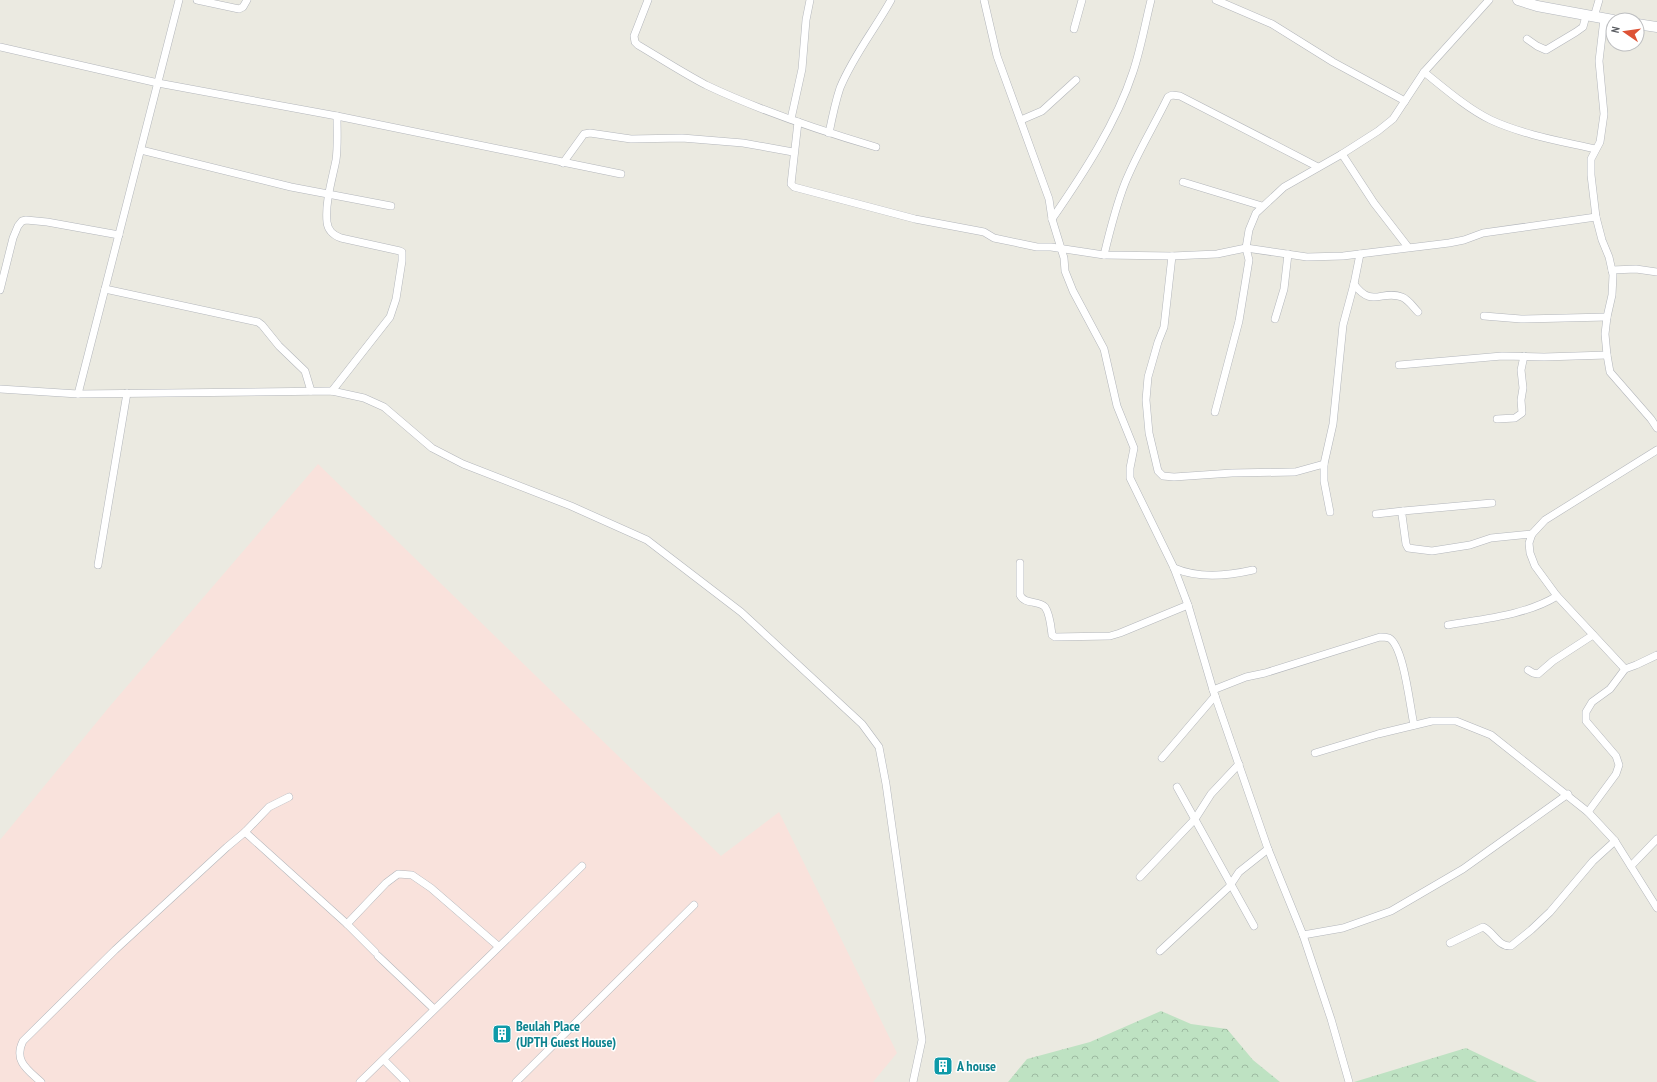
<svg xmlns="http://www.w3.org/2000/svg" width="1657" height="1082" font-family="'PT Sans Narrow',sans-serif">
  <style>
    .medical { fill: #f9e2dc }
    .forest { fill: url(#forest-crowns) }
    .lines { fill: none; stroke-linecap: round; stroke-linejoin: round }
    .street-casing { stroke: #b3b6bb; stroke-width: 8 }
    .secondary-casing { stroke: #b4b7bd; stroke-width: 11 }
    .street { stroke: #fff; stroke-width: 7 }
    .secondary { stroke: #fff; stroke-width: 10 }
    .labels { text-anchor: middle; stroke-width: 3; stroke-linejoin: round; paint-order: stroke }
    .culture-label { font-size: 14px; font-weight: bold; fill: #0d838f; stroke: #fff; text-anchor: start }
  </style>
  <defs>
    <pattern id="forest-crowns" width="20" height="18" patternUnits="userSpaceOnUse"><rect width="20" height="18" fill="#bee2c2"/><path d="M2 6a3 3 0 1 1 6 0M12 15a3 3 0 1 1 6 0" fill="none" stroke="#9dbaa1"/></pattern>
  </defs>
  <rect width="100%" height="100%" fill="#ebeae1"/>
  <path class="medical" d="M318,464L721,856L779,812L897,1053L873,1082H0V840L110,706Z"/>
  <g class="forest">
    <path d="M1161,1011L1191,1024L1227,1029L1253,1060L1280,1082H1008L1027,1059L1090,1042Z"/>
    <path d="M1466,1048L1537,1082H1354Z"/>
  </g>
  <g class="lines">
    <defs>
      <g id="street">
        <path d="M197,0L239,9L243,7L247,0"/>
        <path d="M648,0L634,36L635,42L638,45C660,58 683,73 706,85C761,111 818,130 876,147"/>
        <path d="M984,0L997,56L1049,199L1052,219L1064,258L1065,271L1073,291L1104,349L1117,406L1134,448L1130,468V478L1174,568L1188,605L1213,690L1268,849L1303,935L1331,1019L1349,1082"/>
        <path d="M1216,0L1272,24L1333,62L1405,101"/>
        <path d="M1594,17L1599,0"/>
        <path d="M1604,19L1599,61L1604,114L1600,142L1591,159V175L1596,217L1602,240L1609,257L1613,275L1612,295L1607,317L1605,334L1607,355L1610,372L1651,419L1657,428"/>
        <path d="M1074,29L1082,0"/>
        <path d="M1527,39L1537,46L1546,50L1576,32L1583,27L1586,16"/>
        <path d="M0,47L158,83L337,116L621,174"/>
        <path d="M1424,72C1444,88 1468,109 1491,120C1524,135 1560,141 1595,149"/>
        <path d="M791,119L802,69L806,20L810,0"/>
        <path d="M1021,120L1042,111L1076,80"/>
        <path d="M798,122L791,184L794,187L915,219L984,232L994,238L1037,247H1051L1104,255L1172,256L1217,254L1246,248L1307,257L1343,256L1449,243L1464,240L1483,233L1596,217"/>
        <path d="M829,133C832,118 835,103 840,88C853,56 875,29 891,0"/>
        <path d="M141,150L291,187L391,206"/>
        <path d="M1342,154L1374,203L1408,247"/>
        <path d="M563,163L584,134L590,133L631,139L682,138L743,143L793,152"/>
        <path d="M1183,182L1262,206"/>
        <path d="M1052,219C1083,174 1116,124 1133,72C1141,48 1145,24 1151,0"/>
        <path d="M1104,255C1110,230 1116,206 1125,183C1137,153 1154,126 1168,97L1172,95L1180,96L1318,167"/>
        <path d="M1172,256L1164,327L1158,342L1148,377L1146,400L1149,433L1158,471L1163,476L1174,477L1232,473L1295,472L1324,464"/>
        <path d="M1612,270L1636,269L1657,272"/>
        <path d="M1354,284C1372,309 1382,289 1402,297C1409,300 1413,307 1418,312"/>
        <path d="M105,289L258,322L262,325L279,346L305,371L311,391"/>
        <path d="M0,290L13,238L18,226L22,221L26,220L47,222L119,235"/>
        <path d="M1484,316L1521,319L1607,317"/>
        <path d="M1275,319L1284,289L1288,254"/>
        <path d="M1399,365L1502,356L1544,357L1607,355"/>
        <path d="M0,389L78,394L332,391L364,398L384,407L432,448L463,464L571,506L647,540L741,612L862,724L879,747L886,784L922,1040L913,1082"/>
        <path d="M332,391L390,317L396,299L402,261V252L400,251L341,238C333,235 328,231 327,222C325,202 332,180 336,160C338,146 337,131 337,116"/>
        <path d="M78,394L179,0"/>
        <path d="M1215,412L1239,321L1249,260L1246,248L1249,230L1256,213L1284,187L1342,154L1378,131L1393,119L1424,72L1489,0"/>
        <path d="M1497,419L1515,418L1522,413L1521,400L1523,388L1521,370L1524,356"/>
        <path d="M1492,503L1403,511L1402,515L1406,544L1408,548L1432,551L1470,545L1491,538L1532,534"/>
        <path d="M1330,512L1324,481V464L1333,424L1343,325L1354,284L1360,254"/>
        <path d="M1376,514L1403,511"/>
        <path d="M1020,563V595C1025,605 1038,600 1045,607C1050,614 1051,627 1052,635L1055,637L1110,636L1120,633L1188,605"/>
        <path d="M98,565L127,393"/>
        <path d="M1174,568C1199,579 1227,576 1253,570"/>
        <path d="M1448,625C1482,619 1527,615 1557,596"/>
        <path d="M1625,669L1557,596L1535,566L1530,553L1529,543L1532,534L1545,520L1657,450"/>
        <path d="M1528,670L1533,673L1538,674L1553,661L1593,635"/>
        <path d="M1213,690L1246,677L1265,673L1380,637C1383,637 1386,637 1389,638C1404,646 1410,708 1414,725"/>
        <path d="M1315,753L1378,734L1432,721H1456L1491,735L1588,812L1615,841L1657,908"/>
        <path d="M1162,758L1215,696"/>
        <path d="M1177,787L1254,926"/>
        <path d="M1588,812L1616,774L1619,765L1616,756L1586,721V712L1592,702L1610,689L1625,669L1636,665L1657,655"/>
        <path d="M245,832L347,924L375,952"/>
        <path d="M1631,866L1657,839"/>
        <path d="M1140,877L1195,819L1211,794L1239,764"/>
        <path d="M347,924L386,883L398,874L412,875L431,888L498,946"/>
        <path d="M1303,935L1343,928L1391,911L1463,869L1568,794"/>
        <path d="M1450,943L1483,927C1494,932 1498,947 1511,946L1531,930L1550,912L1593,861L1615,841"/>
        <path d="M1160,951L1229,887L1239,872L1268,849"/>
        <path d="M378,956L434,1009"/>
        <path d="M384,1060L406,1082"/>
        <path d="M41,1082C28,1070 13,1061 23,1041L115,950L227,847L245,832L269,807L289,797"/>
        <path d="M360,1082L582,866"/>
        <path d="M516,1082L694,905"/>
      </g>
      <g id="secondary">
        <path d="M1518,0L1537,6L1613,20"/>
        <path d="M1637,24L1657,27"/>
      </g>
    </defs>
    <use href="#street" class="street-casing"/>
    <use href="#secondary" class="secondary-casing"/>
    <use href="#street" class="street"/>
    <use href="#secondary" class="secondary"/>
  </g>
  <defs>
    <symbol id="building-square" viewBox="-11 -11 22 22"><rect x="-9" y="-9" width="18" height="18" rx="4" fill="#0f9aa8" stroke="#fff"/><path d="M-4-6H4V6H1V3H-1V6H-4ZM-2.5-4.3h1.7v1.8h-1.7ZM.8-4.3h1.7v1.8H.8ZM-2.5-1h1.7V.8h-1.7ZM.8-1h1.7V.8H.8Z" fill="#fff"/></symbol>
  </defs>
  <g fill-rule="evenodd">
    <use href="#building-square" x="491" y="1023" width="22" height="22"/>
    <use href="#building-square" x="932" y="1055" width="22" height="22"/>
  </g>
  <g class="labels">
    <g class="culture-label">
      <text x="516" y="1031">Beulah Place<tspan x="516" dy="16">(UPTH Guest House)</tspan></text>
      <text x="957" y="1071">A house</text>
    </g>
  </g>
  <g transform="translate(1625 32) rotate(283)"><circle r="19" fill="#ffffff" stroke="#bdbec0"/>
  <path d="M0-3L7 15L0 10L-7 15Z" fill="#dd5235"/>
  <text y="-6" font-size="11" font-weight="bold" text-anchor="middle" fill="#595c61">N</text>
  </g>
</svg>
